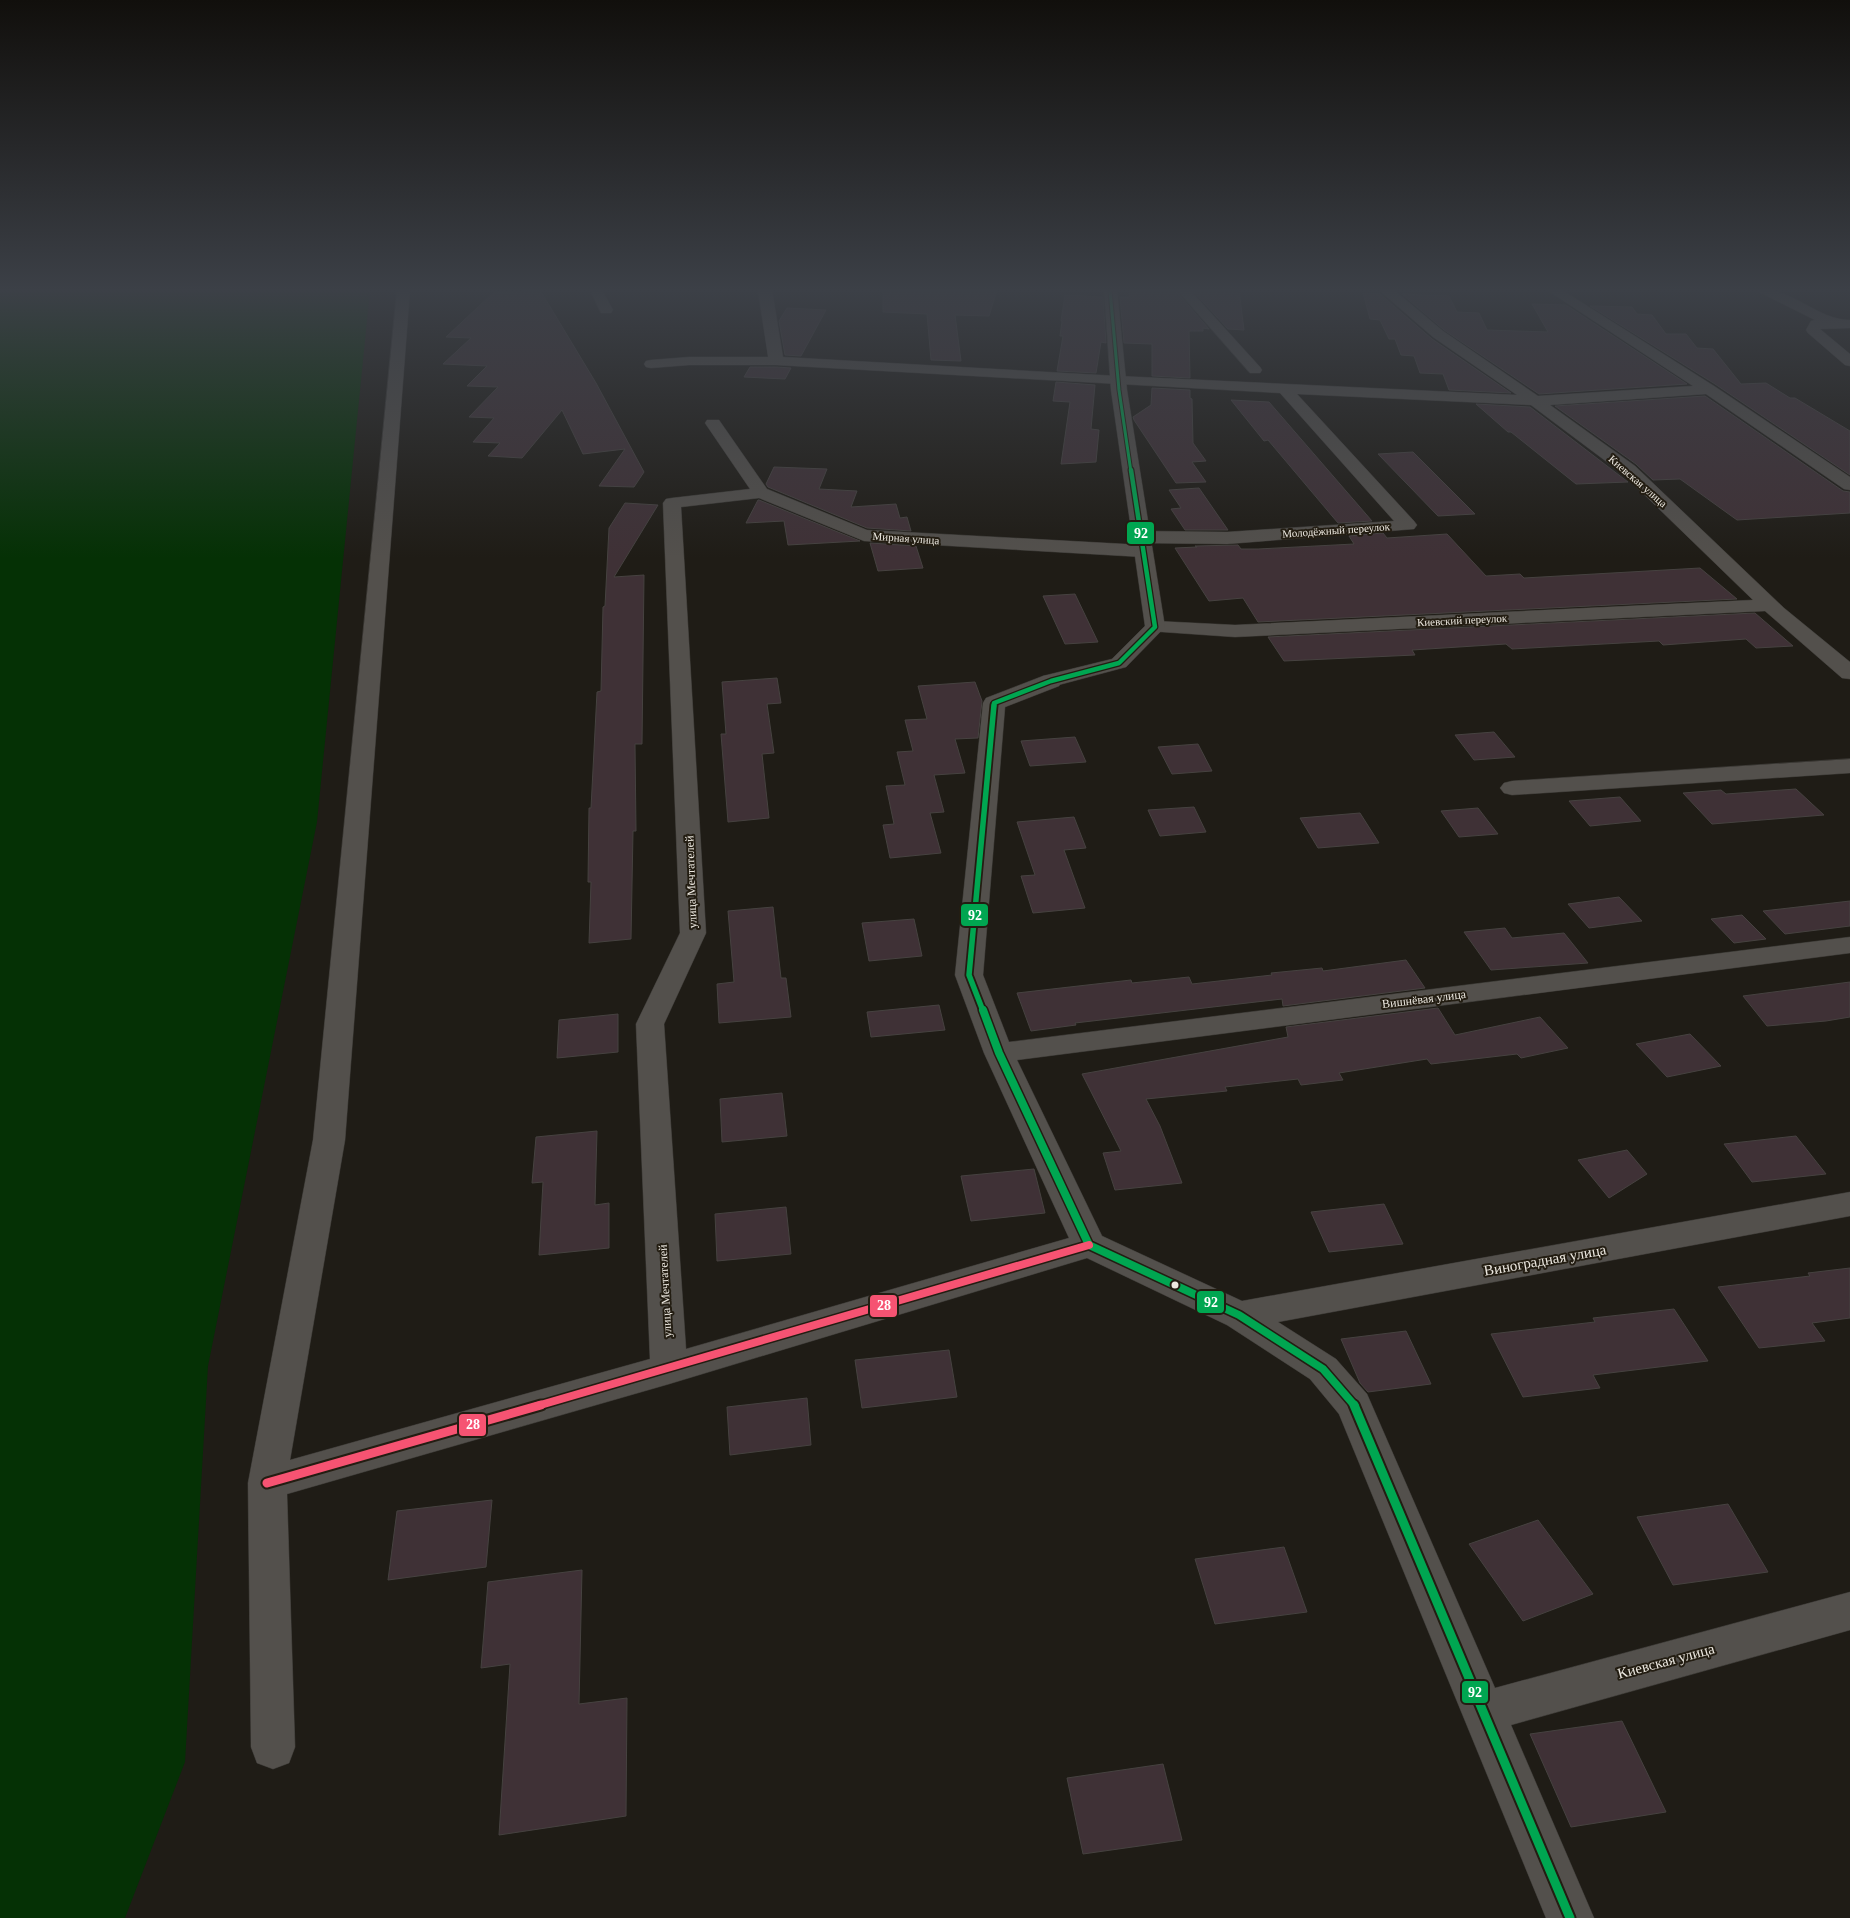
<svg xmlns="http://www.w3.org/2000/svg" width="1850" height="1918" font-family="'Times New Roman',serif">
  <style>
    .green { fill: #053105 }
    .building { fill: #3f3136; stroke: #464240 }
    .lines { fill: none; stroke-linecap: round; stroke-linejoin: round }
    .minor-casing { stroke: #393733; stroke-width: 1 }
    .tertiary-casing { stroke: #393733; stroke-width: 1 }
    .minor { fill: #53504c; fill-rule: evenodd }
    .tertiary { fill: #53504c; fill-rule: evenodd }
    .bus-1-far4-casing { stroke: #231d12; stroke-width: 5 }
    .bus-1-far3-casing { stroke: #231d12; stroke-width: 7 }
    .bus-1-far2-casing { stroke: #231d12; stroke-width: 9 }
    .bus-1-far1-casing { stroke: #231d12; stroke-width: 11 }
    .bus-1-casing { stroke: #231d12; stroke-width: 13 }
    .bus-2-far1-casing { stroke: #231d12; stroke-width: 11 }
    .bus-2-casing { stroke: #231d12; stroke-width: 13 }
    .bus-1-far4 { stroke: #00a651; stroke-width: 3 }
    .bus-1-far3 { stroke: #00a651; stroke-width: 4.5 }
    .bus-1-far2 { stroke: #00a651; stroke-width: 5.5 }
    .bus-1-far1 { stroke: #00a651; stroke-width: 8 }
    .bus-1 { stroke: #00a651; stroke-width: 9 }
    .bus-2-far1 { stroke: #f65372; stroke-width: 8 }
    .bus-2 { stroke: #f65372; stroke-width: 9 }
    .bus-dot { fill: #ece8e0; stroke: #231d12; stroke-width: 2 }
    .labels { text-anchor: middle; stroke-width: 4; stroke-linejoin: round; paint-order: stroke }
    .far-street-label { font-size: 11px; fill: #ece8e0; stroke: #231d12 }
    .street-label { font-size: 12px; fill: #ece8e0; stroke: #231d12 }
    .near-street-label { font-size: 15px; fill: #ece8e0; stroke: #231d12 }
    .line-badge { stroke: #231d12; stroke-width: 2 }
    .badge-label { font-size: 14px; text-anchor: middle; font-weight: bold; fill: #fff }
  </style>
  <rect width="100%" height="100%" fill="#1f1c16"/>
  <path class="green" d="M0,290H370L317,822L208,1366L185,1762L125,1918H0Z"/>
  <g class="building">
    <path d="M540,290L596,383L644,472L634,487L599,486L625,449L583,454L562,410L522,458L488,456L500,443L473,442L494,418L469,417L498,387L467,386L487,366L443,364L471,338L446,337L493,293Z"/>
    <path d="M883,290H997L989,316L955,315L961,361L931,360L927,314L883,312Z"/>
    <path d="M1130,290H1175L1209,329L1203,328V331H1189L1190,378L1152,376V344L1124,343L1120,297H1129Z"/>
    <path d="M1192,290H1239L1244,330L1228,329Z"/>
    <path d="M1363,293L1380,294L1432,339L1511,393L1449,390L1443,374L1420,373L1414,356L1401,355L1395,339H1389L1380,320L1370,319Z"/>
    <path d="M1402,294L1449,296L1457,312L1479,313L1487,330L1548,332L1532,304L1566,305L1687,384L1539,394L1444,330Z"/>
    <path d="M1065,295L1103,297L1106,343L1101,342L1096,373L1057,371L1063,336H1060L1062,321H1061Z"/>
    <path d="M1590,306L1632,307L1637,314L1652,315L1666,334H1686L1697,348L1713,349L1741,384L1766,383L1790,398H1795L1850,431V475L1715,384Z"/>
    <path d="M787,308L826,310L801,356L785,355L779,321Z"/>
    <path d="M750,367H776L791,368L785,379L744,377Z"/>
    <path d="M1056,382L1095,385L1091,429L1099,430L1096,462L1061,464L1070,402L1053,401Z"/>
    <path d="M1152,388L1190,390V398L1192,399L1193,443L1206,461L1192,462L1206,482L1176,483L1134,420L1133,417L1151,405Z"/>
    <path d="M1705,396L1843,491L1850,492V513L1737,520L1680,479L1653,480L1636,464L1555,406Z"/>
    <path d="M1231,400L1269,402L1372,521L1338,523L1268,440L1264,441Z"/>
    <path d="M1476,404L1530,407L1628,482L1576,484L1511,432H1508Z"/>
    <path d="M1413,452L1475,514L1438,516L1378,454Z"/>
    <path d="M774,467L827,469L819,489L857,491L851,507L896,504L900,518L907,517L911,531L867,528L768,487L766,484Z"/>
    <path d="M1199,488L1228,530H1185L1171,509L1181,508L1169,490Z"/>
    <path d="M758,500H759L860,541L788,545L784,521L746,523Z"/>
    <path d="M625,503L658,505L614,577L644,575L642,744H635L636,831H633L631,939L589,943L591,882H588L589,808H591L597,692L601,691L603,607L605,606L609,528Z"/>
    <path d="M1383,533L1387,538L1447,534L1486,576L1520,574L1524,578L1700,568L1737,599L1258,622L1243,598L1209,601L1175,548L1197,547L1195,546L1238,545L1241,549H1258L1354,544L1349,536Z"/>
    <path d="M870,543L916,546L923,568L878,571Z"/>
    <path d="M1075,594L1098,642L1065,644L1043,596Z"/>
    <path d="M1755,613L1793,646L1756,648L1746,639L1663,645L1659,641L1512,649L1506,644L1412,650L1415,655L1284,661L1268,637Z"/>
    <path d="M777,678L781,703L767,704L774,753L762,754L769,818L728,822L721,734H726L722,682Z"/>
    <path d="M975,682L982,701L978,738L955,739L965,773L934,775L944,812L930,813L941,853L890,858L883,825L894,824L886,786L905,785L897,752L913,751L905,720L927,719L918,686Z"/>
    <path d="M1494,732L1515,757L1474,760L1455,735Z"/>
    <path d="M1075,737L1086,762L1030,766L1021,741Z"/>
    <path d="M1198,744L1212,771L1172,774L1158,747Z"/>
    <path d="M1796,789L1824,815L1712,824L1683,793L1721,790L1726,794Z"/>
    <path d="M1620,797L1641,821L1590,826L1569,801Z"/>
    <path d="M1194,807L1206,832L1160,836L1148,810Z"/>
    <path d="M1478,808L1498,834L1459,837L1441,811Z"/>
    <path d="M1360,813L1379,843L1318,848L1300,818Z"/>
    <path d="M1074,817L1086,848L1064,850L1085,908L1033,913L1021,876L1035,875L1017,822Z"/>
    <path d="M1619,897L1642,921L1589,928L1568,904Z"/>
    <path d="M1850,901V926L1785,934L1763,911Z"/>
    <path d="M773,907L781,978H786L791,1017L719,1023L717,984L734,982L728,911Z"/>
    <path d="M1742,915L1766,939L1734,943L1711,919Z"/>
    <path d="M914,919L922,956L869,961L862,923Z"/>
    <path d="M1505,928L1512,938L1564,933L1588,963L1491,970L1464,932Z"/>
    <path d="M1406,960L1425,988L1283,1006L1282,999L1075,1023L1076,1025L1031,1031L1017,993L1131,980L1132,983L1189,977L1192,984L1272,975L1271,973L1322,968L1323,971Z"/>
    <path d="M1850,982V1017L1826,1021L1767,1026L1743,996Z"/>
    <path d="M939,1005L945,1030L871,1037L867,1012Z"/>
    <path d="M1438,1008L1455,1035L1540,1017L1568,1048L1521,1058L1517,1054L1431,1064L1427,1059L1339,1073L1343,1080L1301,1085L1298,1079L1225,1087L1227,1091L1146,1099L1160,1126L1182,1183L1115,1190L1103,1153L1121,1151L1082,1074L1288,1037L1286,1027Z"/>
    <path d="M618,1014V1052L557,1058L559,1020Z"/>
    <path d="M1690,1034L1721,1066L1667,1077L1636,1044Z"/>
    <path d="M782,1093L787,1136L722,1142L720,1099Z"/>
    <path d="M597,1131L595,1205L609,1203V1248L539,1255L543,1182L532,1183L536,1137Z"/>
    <path d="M1796,1136L1826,1174L1752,1182L1724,1144Z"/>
    <path d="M1627,1150L1647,1174L1609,1198L1578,1160Z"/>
    <path d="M1034,1169L1045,1213L971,1221L961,1176Z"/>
    <path d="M1384,1204L1403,1244L1329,1252L1311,1212Z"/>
    <path d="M786,1207L791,1254L717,1261L715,1214Z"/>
    <path d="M1850,1268V1318L1812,1323L1825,1341L1759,1348L1718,1287L1810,1276L1808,1273Z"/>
    <path d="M1674,1309L1708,1361L1593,1375L1600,1388L1523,1397L1491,1334L1595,1322L1593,1318Z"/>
    <path d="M1406,1331L1431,1384L1368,1392L1360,1383L1341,1339Z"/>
    <path d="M949,1350L957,1397L862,1408L855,1360Z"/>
    <path d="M807,1398L811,1445L730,1455L727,1407Z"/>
    <path d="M492,1500L486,1567L388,1580L397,1511Z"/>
    <path d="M1728,1504L1768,1572L1673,1585L1637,1517Z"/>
    <path d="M1538,1520L1593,1594L1523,1621L1469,1544Z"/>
    <path d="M1284,1547L1307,1612L1215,1624L1195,1559Z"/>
    <path d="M582,1570L579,1704L627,1698L626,1816L499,1835L510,1664L481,1668L488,1582Z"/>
    <path d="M1622,1721L1666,1812L1571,1827L1530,1734Z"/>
    <path d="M1163,1764L1182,1840L1083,1854L1067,1778Z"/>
  </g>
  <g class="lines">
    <defs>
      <g id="minor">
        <path d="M397,290H410L345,1140L290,1460L650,1359L636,1024L680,933L663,503L666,499L672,498L750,489L705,423L707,420H719L767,489L867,530L1143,545L1150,547L1152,551L1150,555L1143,557L864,541L759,498L681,507L706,933L664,1024L686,1349L1069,1238L984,1053L955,975L983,703L986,698L1043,676L1051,675L1059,676L1062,681L1059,686L1005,707L983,975L1009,1042L1850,937V953L1017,1060L1102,1236L1242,1301L1850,1192V1216L1278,1322L1336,1359L1367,1394L1495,1688L1850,1592V1630L1511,1725L1594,1918H1546L1339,1414L1310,1379L1227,1325L1087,1258L669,1384L287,1494L295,1747L289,1763L273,1769L257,1763L251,1747L248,1483L313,1140Z"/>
        <path d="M590,290H602L613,310L611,313H601Z"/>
        <path d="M758,290H772L783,357L1118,376L1517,395L1433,337L1379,290H1394L1443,331L1538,396L1693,386L1547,290H1562L1714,386L1850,477V490L1844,489L1706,394L1550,405L1635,466L1784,608L1850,662V679L1842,678L1765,611L1235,637L1148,631L1145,627L1148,623L1155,621L1235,625L1753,600L1623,474L1531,405L1297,394L1414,521L1417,525L1414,529L1227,544L1141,543L1134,541L1132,537L1134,533L1141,531L1227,532L1394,521L1280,393L776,365H689L651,368L646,367L644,364L646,361L651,360L689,357H768Z"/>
        <path d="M1177,290H1190L1260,367L1262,370L1260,373H1250Z"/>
        <path d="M1759,290C1792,287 1817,320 1850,320V328L1820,329L1850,354V366L1845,365L1808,333L1806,330L1811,321L1815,320L1761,293Z"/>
        <path d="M1850,759V773L1512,795L1504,793L1500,788L1504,783L1512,781Z"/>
      </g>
      <path id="tertiary" d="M1104,290H1117L1127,390L1165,627L1126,667L1051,687L1043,686L1040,681L1043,676L1112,659L1145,626L1111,390Z"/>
    </defs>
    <use href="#minor" class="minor-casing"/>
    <use href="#tertiary" class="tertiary-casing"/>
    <use href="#minor" class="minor"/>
    <use href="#tertiary" class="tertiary"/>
    <defs>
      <path id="bus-1-far4" d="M1110,290L1119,390L1131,472"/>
      <path id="bus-1-far3" d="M994,707V703L1051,681L1119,663L1155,627L1131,470"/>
      <path id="bus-1-far2" d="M983,1011L969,975L994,705"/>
      <path id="bus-1-far1" d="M983,1010L999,1053L1089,1245L1239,1315L1323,1369L1355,1406"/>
      <path id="bus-1" d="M1354,1405L1570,1918"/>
      <path id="bus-2-far1" d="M537,1406L1089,1245"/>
      <path id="bus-2" d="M267,1483L541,1405"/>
    </defs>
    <use href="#bus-1-far4" class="bus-1-far4-casing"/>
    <use href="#bus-1-far3" class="bus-1-far3-casing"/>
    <use href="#bus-1-far2" class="bus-1-far2-casing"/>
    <use href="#bus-1-far1" class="bus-1-far1-casing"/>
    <use href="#bus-1" class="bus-1-casing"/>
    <use href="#bus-2-far1" class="bus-2-far1-casing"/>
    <use href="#bus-2" class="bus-2-casing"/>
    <use href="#bus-1-far4" class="bus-1-far4"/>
    <use href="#bus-1-far3" class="bus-1-far3"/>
    <use href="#bus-1-far2" class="bus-1-far2"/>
    <use href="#bus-1-far1" class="bus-1-far1"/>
    <use href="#bus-1" class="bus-1"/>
    <use href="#bus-2-far1" class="bus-2-far1"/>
    <use href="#bus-2" class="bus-2"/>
  </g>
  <linearGradient id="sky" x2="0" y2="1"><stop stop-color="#110f0c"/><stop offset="0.52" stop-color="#3c4047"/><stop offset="1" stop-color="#3c4047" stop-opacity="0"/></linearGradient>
  <rect width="1850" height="558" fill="url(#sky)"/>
  <circle class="bus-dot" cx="1175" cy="1285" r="4.5"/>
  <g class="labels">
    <g class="far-street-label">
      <text transform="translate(1638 481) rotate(41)" y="4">Киевская улица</text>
      <text transform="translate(1336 530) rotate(-4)" y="4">Молодёжный переулок</text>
      <text transform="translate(906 538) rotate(4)" y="4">Мирная улица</text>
      <text transform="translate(1462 620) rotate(-3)" y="4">Киевский переулок</text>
    </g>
    <g class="street-label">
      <text transform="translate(691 882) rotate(-92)" y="4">улица Мечтателей</text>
      <text transform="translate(1424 999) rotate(-7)" y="4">Вишнёвая улица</text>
      <text transform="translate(665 1291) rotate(-93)" y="4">улица Мечтателей</text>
    </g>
    <g class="near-street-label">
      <text transform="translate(1545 1260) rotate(-10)" y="5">Виноградная улица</text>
      <text transform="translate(1666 1661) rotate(-15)" y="5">Киевская улица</text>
    </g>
  </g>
  <g class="line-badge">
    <rect x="1126" y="521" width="29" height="24" rx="5" fill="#00a651"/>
    <rect x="960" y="903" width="29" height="24" rx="5" fill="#00a651"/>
    <rect x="1196" y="1290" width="29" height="24" rx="5" fill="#00a651"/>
    <rect x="869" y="1294" width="29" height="24" rx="5" fill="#f65372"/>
    <rect x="458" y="1413" width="29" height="24" rx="5" fill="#f65372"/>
    <rect x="1461" y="1680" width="28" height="24" rx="5" fill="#00a651"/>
  </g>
  <g class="badge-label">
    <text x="1141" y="538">92</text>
    <text x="975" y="920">92</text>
    <text x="1211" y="1307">92</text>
    <text x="884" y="1310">28</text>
    <text x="473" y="1429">28</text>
    <text x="1475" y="1697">92</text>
  </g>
</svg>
